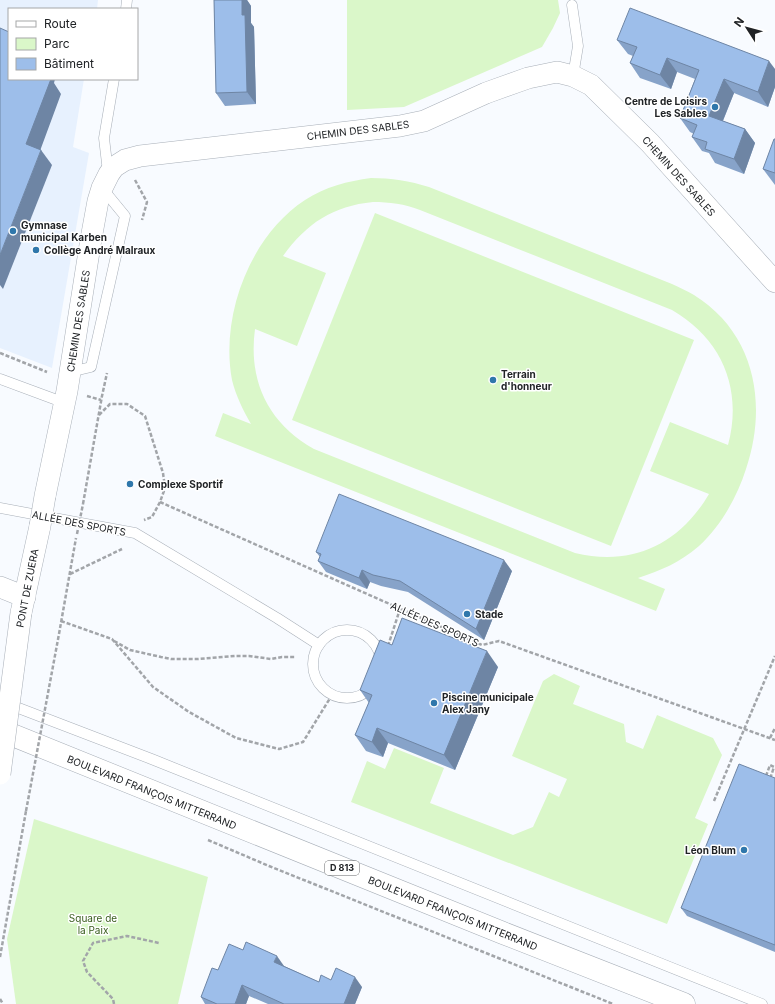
<svg xmlns="http://www.w3.org/2000/svg" width="775" height="1004" font-family="Inter,sans-serif">
  <style>
    .built { fill: #e7f1fe }
    .green { fill: #daf7c9; fill-rule: evenodd }
    .lines { fill: none; stroke-linecap: round; stroke-linejoin: round }
    .lane-casing { stroke: #a8afb8; stroke-width: 11 }
    .street-casing { stroke: #a8afb8; stroke-width: 22 }
    .primary-casing { stroke: #a8afb8; stroke-width: 23 }
    .path { stroke: #a2a5a9; stroke-width: 2.5; stroke-dasharray: 4 2; stroke-linecap: butt }
    .lane { stroke: #fff; stroke-width: 10 }
    .street { stroke: #fff; stroke-width: 21 }
    .primary { stroke: #fff; stroke-width: 22 }
    .street-bridge-casing { stroke: #a8afb8; stroke-width: 22; stroke-linecap: butt }
    .path-bridge { stroke: #a2a5a9; stroke-width: 2.5; stroke-dasharray: 4 2; stroke-linecap: butt }
    .street-bridge { stroke: #fff; stroke-width: 21 }
    .wall { fill: #87a3c9 }
    .shaded-wall { fill: #6e85a4 }
    .building { fill: #9dbeea; stroke: #6e85a4 }
    .poi-dot { fill: #2f77ab; stroke: #fff; stroke-width: 1.5 }
    .labels { text-anchor: middle; stroke-width: 3; stroke-linejoin: round; paint-order: stroke }
    .shield { fill: #fff; stroke: #636567; stroke-width: 1 }
    .shield-label { font-size: 9px; font-weight: bold; fill: #202326 }
    .poi-label { font-size: 10px; font-weight: bold; fill: #202326; stroke: #fff; text-anchor: start }
    .street-label { font-size: 10px; fill: #202326; stroke: #fff }
    .park-label { font-size: 10px; fill: #375c1b; stroke: #fff }
  </style>
  <rect width="100%" height="100%" fill="#f8fbff"/>
  <path class="built" d="M0,0H98L97,9H9V79H84L73,147L89,153L52,368L0,348Z"/>
  <g class="green">
    <path d="M347,0H558L560,13L553,28L542,47L404,107L347,110Z"/>
    <path d="M371,178C391,178 410,181 429,187L672,284C679,287 687,291 694,295C755,333 768,404 746,469C737,497 721,526 699,546C679,563 662,570 638,578L665,589L656,611L215,436L223,413L251,424C243,410 236,396 232,380C220,316 250,236 305,200C325,187 348,181 371,178ZM373,202C389,202 405,204 420,210L672,310C722,339 743,389 728,445L670,422L650,471L709,494C705,501 700,508 695,514C664,552 622,564 575,553L314,449C268,423 248,381 255,329L297,346L326,273L283,256C307,223 333,206 373,202Z"/>
    <path d="M375,213L694,340L611,546L292,420Z"/>
    <path d="M554,674L580,686L573,704L624,724L626,742L643,749L657,715L713,738L722,755L695,818L708,824L667,924L351,802L367,761L385,769L394,748L444,768L430,803L513,835L533,827L549,792L559,797L567,779L512,756L543,681Z"/>
    <path d="M34,819L208,877L178,1004H16L7,939Z"/>
  </g>
  <g class="lines">
    <defs>
      <g id="lane">
        <path d="M572,5L578,46L573,76"/>
        <path d="M126,9L127,0"/>
        <path d="M108,172L104,138L114,79"/>
        <path d="M70,372L91,367L125,216L102,188"/>
        <path d="M0,379L65,403"/>
        <path d="M0,508L135,533L277,618L319,645"/>
        <circle cx="347" cy="664" r="34"/>
        <path d="M8,704L154,760L762,1004"/>
      </g>
      <g id="street">
        <path d="M45,496L67,391L91,239L98,201L102,188L109,174L114,167L125,160L140,156L400,126L424,121L486,93L528,78L557,72L573,76L591,85L650,143L775,282"/>
        <path d="M0,587L25,597"/>
        <path d="M21,613L40,526"/>
      </g>
      <path id="primary" d="M0,730L503,933L684,1004"/>
    </defs>
    <use href="#lane" class="lane-casing"/>
    <use href="#street" class="street-casing"/>
    <use href="#primary" class="primary-casing"/>
    <g class="path">
      <path d="M135,180L147,202L142,220"/>
      <path d="M0,353L47,372"/>
      <path d="M87,396L101,400"/>
      <path d="M99,415L110,404H127L145,416L163,473L165,488L160,502L152,517L144,520"/>
      <path d="M160,502L482,645L499,641L775,740"/>
      <path d="M83,504L102,396L107,373"/>
      <path d="M70,574L122,549"/>
      <path d="M61,621L112,639L153,687L189,712L236,738L279,749L303,742L332,695"/>
      <path d="M59,634L76,538"/>
      <path d="M114,641L130,650L161,657L171,659H198L235,656H249L271,659L282,657H295"/>
      <path d="M388,646L400,609"/>
      <path d="M770,738L775,728"/>
      <path d="M766,776L770,765L774,767L770,779L775,781"/>
      <path d="M714,801L775,656"/>
      <path d="M208,840L269,866L613,1004"/>
      <path d="M0,957L26,811"/>
      <path d="M0,999L3,1004"/>
      <path d="M114,1004L113,999L87,972L83,961L93,943L127,936L159,943"/>
    </g>
    <use href="#lane" class="lane"/>
    <use href="#street" class="street"/>
    <use href="#primary" class="primary"/>
    <defs>
      <g id="street-bridge">
        <path d="M40,526L45,496"/>
        <path d="M0,774L21,613"/>
      </g>
    </defs>
    <use href="#street-bridge" class="street-bridge-casing"/>
    <g class="path-bridge">
      <path d="M77,534L83,504"/>
      <path d="M26,811L59,634"/>
    </g>
    <use href="#street-bridge" class="street-bridge"/>
  </g>
  <g class="wall">
    <path d="M214,0H247L251,6V23L254,27L256,104L225,106L216,93Z"/>
    <path d="M617,40L775,69V87L768,107L734,93L723,121L745,129L755,143L744,174L715,163L709,153L702,151L692,137L694,134L690,132L680,118L695,79L677,72L671,89L640,78L630,63L633,56L628,54Z"/>
    <path d="M775,139V185L763,169Z"/>
    <path d="M316,552L512,571L484,640L408,592L381,586L370,582L367,589L326,572L318,561L320,557Z"/>
    <path d="M392,645L498,667L455,770L388,743L383,757L366,751L355,735L369,703L360,690Z"/>
    <path d="M775,778V952L687,916L681,908Z"/>
    <path d="M284,966L319,982L331,980L362,987L355,1004H268L249,996L246,1004H205L201,997L218,970Z"/>
  </g>
  <g class="shaded-wall">
    <path d="M242,0H247L251,6V23L254,27L256,104L247,92L242,15Z"/>
    <path d="M667,58L677,72L671,89L660,75Z"/>
    <path d="M769,61L775,69V87L768,107L758,92Z"/>
    <path d="M43,79H55L54,83L61,94L37,159L26,144Z"/>
    <path d="M724,79L734,93L719,130L709,116Z"/>
    <path d="M745,129L755,143L744,174L734,159Z"/>
    <path d="M41,150L52,165L3,289L0,285V255Z"/>
    <path d="M504,560L512,571L484,640L476,629Z"/>
    <path d="M362,570L370,582L367,589L359,578Z"/>
    <path d="M487,651L498,667L455,770L444,755Z"/>
    <path d="M377,728L388,743L383,757L372,742Z"/>
    <path d="M277,956L284,966L281,973L274,962Z"/>
    <path d="M355,977L362,987L355,1004H344Z"/>
    <path d="M242,985L249,996L246,1004H235Z"/>
  </g>
  <g class="building">
    <path d="M214,0H242V15H245L247,92L216,93Z"/>
    <path d="M630,8L769,61L758,92L724,79L709,116L745,129L734,159L705,149L707,142L692,137L697,125L680,118L699,70L667,58L660,75L630,63L637,47L617,40Z"/>
    <path d="M0,28L9,32V79H51L26,144L41,150L0,255Z"/>
    <path d="M774,139H775V173L763,169Z"/>
    <path d="M339,494L504,560L476,629L400,581L373,575L362,570L359,578L318,561L321,554L316,552Z"/>
    <path d="M402,618L487,651L444,755L377,728L372,742L355,735L372,695L360,690L380,640L392,645Z"/>
    <path d="M739,764L775,778V945L681,908Z"/>
    <path d="M246,942L277,956L274,962L319,982L321,975L331,980L336,968L355,977L344,1004H284L242,985L235,1004H217L201,997L212,968L218,970L229,944L243,950Z"/>
  </g>
  <g class="poi-dot">
    <circle cx="715" cy="107" r="4"/>
    <circle cx="13" cy="231" r="4"/>
    <circle cx="36" cy="250" r="4"/>
    <circle cx="493" cy="380" r="4"/>
    <circle cx="130" cy="484" r="4"/>
    <circle cx="467" cy="614" r="4"/>
    <circle cx="434" cy="703" r="4"/>
    <circle cx="744" cy="850" r="4"/>
  </g>
  <g class="labels">
    <rect class="shield" x="325" y="861" width="34" height="14" rx="3"/>
    <g class="shield-label">
      <text x="342" y="871">D 813</text>
    </g>
    <g class="poi-label">
      <text x="707" y="105" text-anchor="end">Centre de Loisirs<tspan x="707" dy="12">Les Sables</tspan></text>
      <text x="21" y="229">Gymnase<tspan x="21" dy="12">municipal Karben</tspan></text>
      <text x="44" y="254">Collège André Malraux</text>
      <text x="501" y="378">Terrain<tspan x="501" dy="12">d'honneur</tspan></text>
      <text x="138" y="488">Complexe Sportif</text>
      <text x="475" y="618">Stade</text>
      <text x="442" y="701">Piscine municipale<tspan x="442" dy="12">Alex Jany</tspan></text>
      <text x="736" y="854" text-anchor="end">Léon Blum</text>
    </g>
    <g class="street-label">
      <text transform="translate(358 130) rotate(-7)" y="4">CHEMIN DES SABLES</text>
      <text transform="translate(679 176) rotate(48)" y="4">CHEMIN DES SABLES</text>
      <text transform="translate(78 321) rotate(-81)" y="4">CHEMIN DES SABLES</text>
      <text transform="translate(79 523) rotate(11)" y="4">ALLÉE DES SPORTS</text>
      <text transform="translate(27 588) rotate(-79)" y="4">PONT DE ZUERA</text>
      <text transform="translate(435 624) rotate(24)" y="4">ALLÉE DES SPORTS</text>
      <text transform="translate(152 792) rotate(22)" y="4">BOULEVARD FRANÇOIS MITTERRAND</text>
      <text transform="translate(453 913) rotate(22)" y="4">BOULEVARD FRANÇOIS MITTERRAND</text>
    </g>
    <g class="park-label">
      <text x="93" y="922">Square de<tspan x="93" dy="12">la Paix</tspan></text>
    </g>
  </g>
  <rect x="8" y="8" width="130" height="72" fill="#ffffff" stroke="#a6a7a8"/>
  <rect x="16" y="21" width="20" height="6" fill="#ffffff" stroke="#a6a7a8"/>
  <text x="44" y="28" font-size="12" fill="#202326">Route</text>
  <rect x="16" y="38" width="20" height="12" fill="#daf7c9" stroke="#a6a7a8"/>
  <text x="44" y="48" font-size="12" fill="#202326">Parc</text>
  <rect x="16" y="58" width="20" height="12" fill="#9dbeea" stroke="#a6a7a8"/>
  <text x="44" y="68" font-size="12" fill="#202326">Bâtiment</text>
  <g transform="translate(747 28) rotate(306)" stroke="#ffffff" stroke-width="3" paint-order="stroke">
  <path d="M0-3L7 15L0 10L-7 15Z" fill="#202326"/>
  <text y="-6" font-size="11" font-weight="bold" text-anchor="middle" fill="#202326">N</text>
  </g>
</svg>
